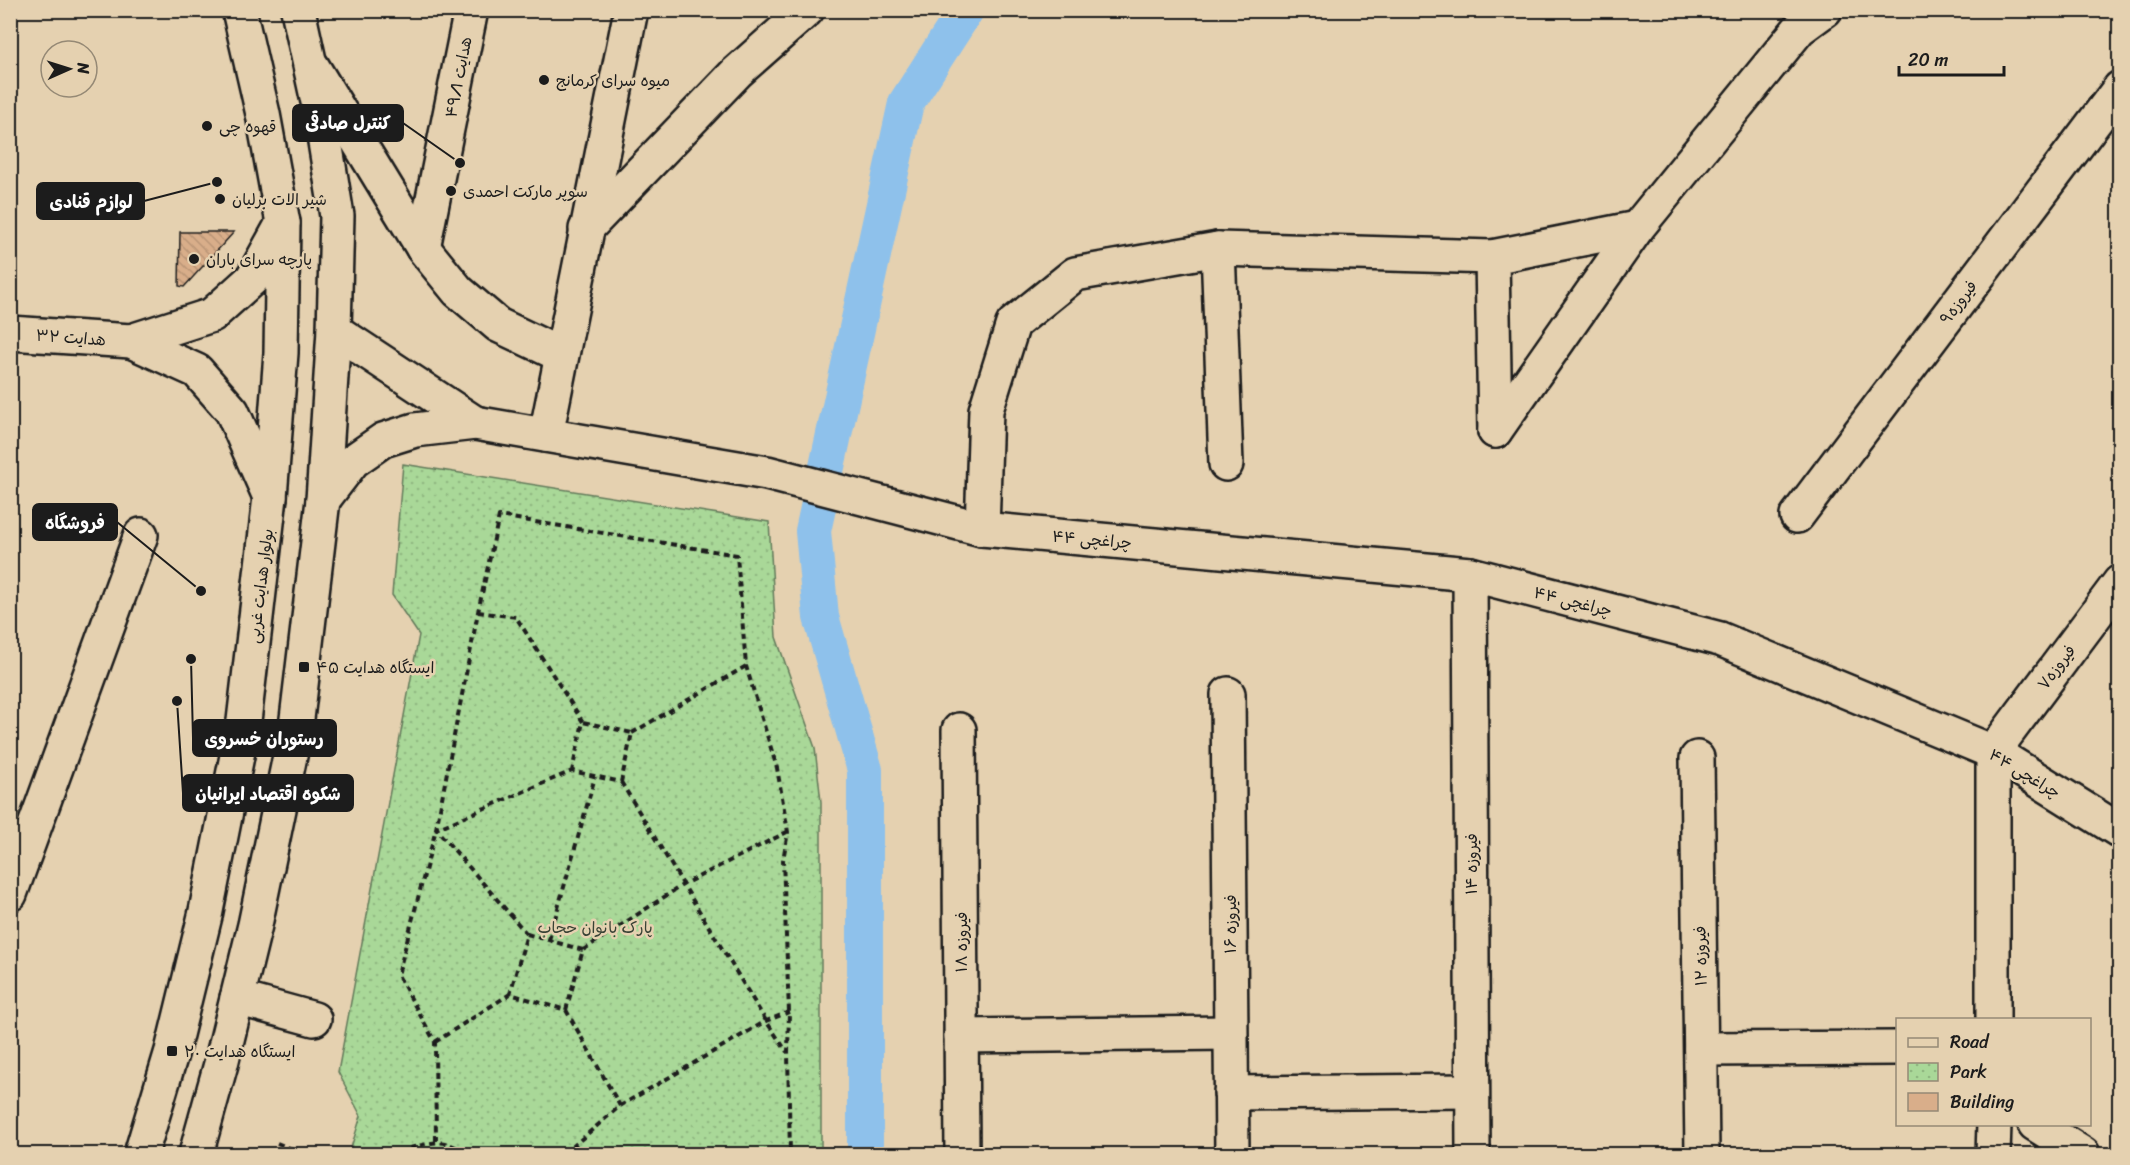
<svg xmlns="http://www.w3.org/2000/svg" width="2130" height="1165" font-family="Sriracha,'Playpen Sans Arabic',sans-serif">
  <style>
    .park { fill: url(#park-dots); stroke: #627a5a; stroke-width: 1.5 }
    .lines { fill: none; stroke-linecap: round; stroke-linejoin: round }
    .canal { stroke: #8ec1eb; stroke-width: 36 }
    .building { fill: url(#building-back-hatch); stroke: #1c1c1c; stroke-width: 1.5 }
    .minor-casing { stroke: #1c1c1c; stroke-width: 38 }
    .secondary-casing { stroke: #1c1c1c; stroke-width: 38 }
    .path { stroke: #1c1c1c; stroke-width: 4; stroke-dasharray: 6 4.5; stroke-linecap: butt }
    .minor { stroke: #e5d1b0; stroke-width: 33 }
    .secondary { stroke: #e5d1b0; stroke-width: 33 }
    .poi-dot { fill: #1c1c1c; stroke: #e5d1b0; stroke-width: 2 }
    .labels { text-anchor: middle; stroke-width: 5; stroke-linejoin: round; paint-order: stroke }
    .street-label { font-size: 16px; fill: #1c1c1c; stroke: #e5d1b0 }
    .poi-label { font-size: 16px; fill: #1c1c1c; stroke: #e5d1b0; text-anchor: start }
    .park-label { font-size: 16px; fill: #384235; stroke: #e5d1b0 }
    .leader { fill: none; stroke: #1c1c1c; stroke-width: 2 }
    .callout-dot { fill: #1c1c1c; stroke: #e5d1b0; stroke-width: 2 }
    .callout { fill: #1c1c1c; stroke: #1c1c1c; stroke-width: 2 }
    .callout-label { font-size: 18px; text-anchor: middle; font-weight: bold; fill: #fff }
  </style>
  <defs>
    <pattern id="park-dots" width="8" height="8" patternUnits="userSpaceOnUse" patternTransform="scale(1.5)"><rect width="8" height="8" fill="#a9d898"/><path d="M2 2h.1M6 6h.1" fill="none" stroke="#91b982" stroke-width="1.8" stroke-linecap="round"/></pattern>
    <pattern id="building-back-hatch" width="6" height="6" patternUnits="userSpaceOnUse" patternTransform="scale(1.5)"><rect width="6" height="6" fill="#d9ae8a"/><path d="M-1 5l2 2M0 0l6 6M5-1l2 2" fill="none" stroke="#ba9576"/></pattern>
  </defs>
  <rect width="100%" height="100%" fill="#e5d1b0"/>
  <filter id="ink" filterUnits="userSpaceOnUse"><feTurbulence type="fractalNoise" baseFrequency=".0167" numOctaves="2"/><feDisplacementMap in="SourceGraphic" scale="12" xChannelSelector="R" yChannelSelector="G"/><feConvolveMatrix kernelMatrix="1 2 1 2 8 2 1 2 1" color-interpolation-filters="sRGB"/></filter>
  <g filter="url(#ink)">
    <path class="park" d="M403,464L769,522L776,637L815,748L821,802V1154H349L361,1116L338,1072L419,635L392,595Z"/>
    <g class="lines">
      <path class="canal" d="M865,1154V770L821,617L813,531L906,103L966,10"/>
    </g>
    <path class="building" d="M180,232H234L184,287L179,286Z"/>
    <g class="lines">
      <defs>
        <g id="minor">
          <path d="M312,66L423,248L458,291L498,325L561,355"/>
          <path d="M586,229L737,72L807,10"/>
          <path d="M423,248L471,10"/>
          <path d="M1218,249L1226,464"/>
          <path d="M1492,257L1495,431"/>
          <path d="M334,330L475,423"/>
          <path d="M10,333L131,341L197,371L232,411L270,497"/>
          <path d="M131,341L212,315L252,279L283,223"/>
          <path d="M1495,431L1637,228L1799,29L1825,10"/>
          <path d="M546,435L631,10"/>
          <path d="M323,500L353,461L383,440L415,430L475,423L767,473L982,529L1470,574L1720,639L1993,752L2120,831"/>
          <path d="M1797,516L2120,88"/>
          <path d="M982,529L986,410L1013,324L1075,274L1218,249L1492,257L1637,228"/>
          <path d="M1470,574L1473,1154"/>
          <path d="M1228,694L1232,1154"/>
          <path d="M959,730L962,1154"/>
          <path d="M1697,758L1702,1154"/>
          <path d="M10,894L141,535"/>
          <path d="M237,998L314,1019"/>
          <path d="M1993,1020V752L2120,582"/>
          <path d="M961,1036L1230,1033"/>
          <path d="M1701,1049L1898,1048"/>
          <path d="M1231,1093L1472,1091"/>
          <path d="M2035,1124L2083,1154"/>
          <path d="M1993,1154L1994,1124"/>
        </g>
        <g id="secondary">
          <path d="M141,1154L172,1051L205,916L244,721L270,497L281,353L283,223L263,114L239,10"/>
          <path d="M196,1154L221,1064L255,925L296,727L323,500L334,330L337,216L320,111L298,10"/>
        </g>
      </defs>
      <use href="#minor" class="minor-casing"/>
      <use href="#secondary" class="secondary-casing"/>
      <g class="path">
        <path d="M478,612L516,617L583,722"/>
        <path d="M632,733L746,666"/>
        <path d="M621,782L766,1021L787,1052"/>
        <path d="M527,934L436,829L572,771L621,782L632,733L583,722L572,771"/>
        <path d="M549,940L595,777"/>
        <path d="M583,950L527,934L510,994L566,1010L583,950L684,884L787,832"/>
        <path d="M566,1010L620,1106"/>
        <path d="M435,1042L510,994"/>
        <path d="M436,1141L435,1042L398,975L436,829L478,612L499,516L737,555L746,666L777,768L788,832L783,860L789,1012L788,1053L790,1154"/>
        <path d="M277,1143L304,1154"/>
        <path d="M401,1154C405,1149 411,1148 418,1146C440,1140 448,1141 467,1154"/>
        <path d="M564,1154L620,1106L766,1021L789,1012"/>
      </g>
      <use href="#minor" class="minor"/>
      <use href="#secondary" class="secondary"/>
    </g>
  </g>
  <g class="poi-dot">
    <circle cx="544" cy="80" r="6"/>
    <circle cx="207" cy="126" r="6"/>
    <circle cx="451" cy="191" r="6"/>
    <circle cx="220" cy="199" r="6"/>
    <circle cx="194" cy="259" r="6"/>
    <rect x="298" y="661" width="12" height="12" rx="3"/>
    <rect x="166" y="1045" width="12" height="12" rx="3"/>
  </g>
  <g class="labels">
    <g class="street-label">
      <text transform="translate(458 77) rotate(-79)" y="6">هدایت ۴۹/۱</text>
      <text transform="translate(1958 302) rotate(-53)" y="6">فیروزه۹</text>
      <text transform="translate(71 337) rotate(4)" y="6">هدایت ۳۲</text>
      <text transform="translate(1092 539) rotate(5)" y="6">چراغچی ۴۴</text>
      <text transform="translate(260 586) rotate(-83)" y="6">بولوار هدایت غربی</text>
      <text transform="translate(1573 601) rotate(14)" y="6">چراغچی ۴۴</text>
      <text transform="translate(2056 667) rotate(-53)" y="6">فیروزه۷</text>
      <text transform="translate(2025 773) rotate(31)" y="6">چراغچی ۴۴</text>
      <text transform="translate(1471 864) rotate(-90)" y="6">فیروزه ۱۴</text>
      <text transform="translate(1230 924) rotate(-90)" y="6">فیروزه ۱۶</text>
      <text transform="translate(961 942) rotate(-90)" y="6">فیروزه ۱۸</text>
      <text transform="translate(1700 956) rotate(-91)" y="6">فیروزه ۱۲</text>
    </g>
    <g class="poi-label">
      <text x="556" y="86">میوه سرای کرمانج</text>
      <text x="219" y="132">قهوه چی</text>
      <text x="463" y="197">سوپر مارکت احمدی</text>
      <text x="232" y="205">شیر الات برلیان</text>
      <text x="206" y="265">پارچه سرای باران</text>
      <text x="316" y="673">ایستگاه هدایت ۴۵</text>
      <text x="184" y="1057">ایستگاه هدایت ٣٠</text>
    </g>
    <g class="park-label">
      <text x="595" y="933">پارک بانوان حجاب</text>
    </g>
  </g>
  <path class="leader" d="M460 163L403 123M217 182L144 201M201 591L117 522M191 659L193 738M177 701L183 793"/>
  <g class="callout-dot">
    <circle cx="460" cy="163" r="6"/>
    <circle cx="217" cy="182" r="6"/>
    <circle cx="201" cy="591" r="6"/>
    <circle cx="191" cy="659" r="6"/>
    <circle cx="177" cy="701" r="6"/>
  </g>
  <g class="callout">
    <rect x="293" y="105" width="110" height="36" rx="6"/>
    <rect x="37" y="183" width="107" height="36" rx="6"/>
    <rect x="33" y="504" width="84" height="36" rx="6"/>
    <rect x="193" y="720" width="143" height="36" rx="6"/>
    <rect x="183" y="775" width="170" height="36" rx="6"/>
  </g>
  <g class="callout-label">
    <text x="348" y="129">کنترل صادقی</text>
    <text x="91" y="208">لوازم قنادی</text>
    <text x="75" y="529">فروشگاه</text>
    <text x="264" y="745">رستوران خسروی</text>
    <text x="268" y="800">شکوه اقتصاد ایرانیان</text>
  </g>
  <rect width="2130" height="1165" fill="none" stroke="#e5d1b0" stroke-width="36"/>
  <rect x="18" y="18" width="2094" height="1129" fill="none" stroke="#1c1c1c" stroke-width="2" filter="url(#ink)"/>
  <rect x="1896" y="1018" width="195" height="108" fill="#e5d1b0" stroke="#958975" stroke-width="1.5"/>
  <rect x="1908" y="1038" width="30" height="9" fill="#e5d1b0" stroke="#958975" stroke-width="1.5"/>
  <text x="1950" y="1048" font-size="18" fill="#1c1c1c">Road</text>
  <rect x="1908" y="1063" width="30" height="18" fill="url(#park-dots)" stroke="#958975" stroke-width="1.5"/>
  <text x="1950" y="1078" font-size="18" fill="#1c1c1c">Park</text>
  <rect x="1908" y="1093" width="30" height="18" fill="#d9ae8a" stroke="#958975" stroke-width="1.5"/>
  <text x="1950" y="1108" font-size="18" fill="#1c1c1c">Building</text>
  <g transform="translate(69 69) rotate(87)"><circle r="28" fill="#e5d1b0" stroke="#958975" stroke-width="1.5"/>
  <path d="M0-4.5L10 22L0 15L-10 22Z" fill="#1c1c1c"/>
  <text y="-9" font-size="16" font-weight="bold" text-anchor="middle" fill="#1c1c1c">N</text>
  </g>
  <path d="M1899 66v9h105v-9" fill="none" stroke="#1c1c1c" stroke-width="3"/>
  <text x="1908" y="66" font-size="18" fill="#1c1c1c" stroke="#e5d1b0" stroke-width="4.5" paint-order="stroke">20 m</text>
</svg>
